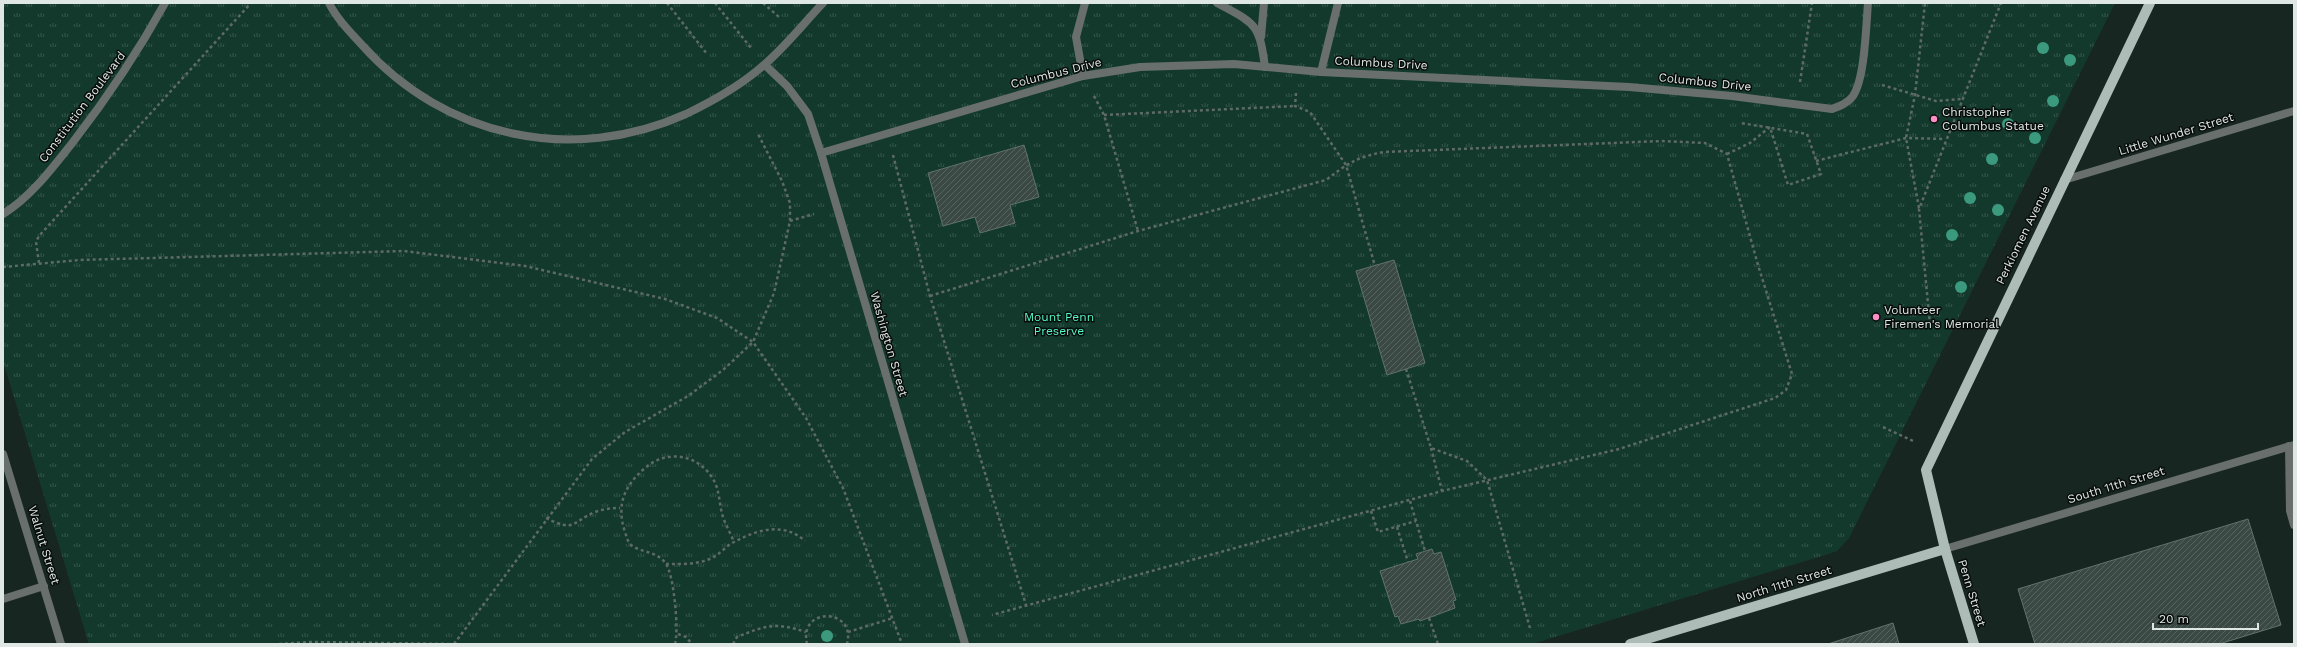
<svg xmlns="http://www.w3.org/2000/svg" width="2297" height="647" font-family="'Work Sans',sans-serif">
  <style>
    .park { fill: url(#park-tufts) }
    .building { fill: url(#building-hatch); stroke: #62726c }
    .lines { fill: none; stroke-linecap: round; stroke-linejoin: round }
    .path { stroke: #5e6a66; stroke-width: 2.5; stroke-dasharray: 3 3; stroke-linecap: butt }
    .service { stroke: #686f6c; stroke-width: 8 }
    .minor { stroke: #686f6c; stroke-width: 8 }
    .tertiary { stroke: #686f6c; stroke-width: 8 }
    .primary { stroke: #adbcb6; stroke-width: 10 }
    .tree { fill: #3b9a7d }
    .poi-dot { fill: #fb8fc5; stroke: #080d0b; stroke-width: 1.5 }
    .labels { text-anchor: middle; stroke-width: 3; stroke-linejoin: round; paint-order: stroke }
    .street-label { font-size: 12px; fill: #dee7e4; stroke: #080d0b }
    .poi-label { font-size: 12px; fill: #dee7e4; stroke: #080d0b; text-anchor: start }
    .park-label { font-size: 12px; fill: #57f8c8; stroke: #080d0b }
  </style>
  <defs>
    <pattern id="park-tufts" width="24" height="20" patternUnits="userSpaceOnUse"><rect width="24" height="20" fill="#13392d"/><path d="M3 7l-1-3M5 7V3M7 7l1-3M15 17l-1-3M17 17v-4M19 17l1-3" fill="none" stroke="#35564b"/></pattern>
    <pattern id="building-hatch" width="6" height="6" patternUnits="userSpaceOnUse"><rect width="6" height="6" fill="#3a4943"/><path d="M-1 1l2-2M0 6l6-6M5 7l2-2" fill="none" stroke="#56635e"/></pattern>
  </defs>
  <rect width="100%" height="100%" fill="#182621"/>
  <path class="park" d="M3,3H2115L1849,538L1837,551L1822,556L1532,644H89L3,361Z"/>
  <g class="building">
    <path d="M1024,145L1039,197L1010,205L1015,223L980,233L975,217L943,226L928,173Z"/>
    <path d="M1394,260L1425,363L1387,375L1356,271Z"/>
    <path d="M2248,519L2281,625L2219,644H2035L2018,589Z"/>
    <path d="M1432,549L1434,554L1441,552L1456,600L1453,601L1455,608L1420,621L1419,619L1401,624L1398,616L1395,617L1380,571L1418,559L1416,554Z"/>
    <path d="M1893,623L1899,644H1828Z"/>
  </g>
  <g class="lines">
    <g class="path">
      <path d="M667,3L707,54"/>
      <path d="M715,3L751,48"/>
      <path d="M763,3L779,17"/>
      <path d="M1800,82L1812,3"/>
      <path d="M1882,85L1936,101L1961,99"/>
      <path d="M1296,93L1295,106L1310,112L1346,165L1375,266"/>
      <path d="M1094,96L1104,115L1138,231"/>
      <path d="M1104,115L1295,106"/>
      <path d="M1727,154L1750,143L1770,127L1788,185L1821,174L1807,134L1741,123"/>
      <path d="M893,155L930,296L1026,605"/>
      <path d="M1816,161L1906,138L1945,139"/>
      <path d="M1919,208L1906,138L1915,95L1925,3"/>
      <path d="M790,221L814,214"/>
      <path d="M39,263L36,242L39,236L251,3"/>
      <path d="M3,267L79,260L404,251L525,266L665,299L717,318L753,342L806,418L843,488L902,644"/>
      <path d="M930,296L1138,231L1326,180C1348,163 1357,157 1384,152L1662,141L1705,143L1727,154L1758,265L1792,374L1786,390L1775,398L1619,449L1442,491L992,615"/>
      <path d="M1930,325L1919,209L2001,3"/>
      <path d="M1406,369L1431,448L1467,461L1487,480L1530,628"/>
      <path d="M1883,427L1913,441"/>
      <path d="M1431,448L1442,491"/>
      <path d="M1410,501L1425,551"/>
      <path d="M1371,511L1378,532L1416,521"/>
      <path d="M546,518C576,533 571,522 595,512C603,509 612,508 620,508"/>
      <path d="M1397,527L1408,562"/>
      <path d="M666,564C681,564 697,565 712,558C720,554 726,546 734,542C758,529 784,522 805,541"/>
      <path d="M1429,618L1438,644"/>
      <path d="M848,632L893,618"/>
      <path d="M678,634L686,637L692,644"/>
      <path d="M279,644L310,642L454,644"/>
      <path d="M454,644L592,459L625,432L688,396L723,370L753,342L774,293L790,221V203L782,181L757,132"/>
      <path d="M675,644C679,631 674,575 666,564C658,552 645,553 634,547C628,544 627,538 625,532C616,505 624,486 645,468C667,449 698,454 713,479C720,490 719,505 723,517C726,526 731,534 734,542"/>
      <path d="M733,644L737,637C767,625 775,622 806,632"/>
      <path d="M807,644C798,606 857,608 847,644"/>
    </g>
    <g class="service">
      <path d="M1217,3C1256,24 1259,23 1265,67"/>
      <path d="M1261,37L1264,3"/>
      <path d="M1321,72L1338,3"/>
      <path d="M1083,76L1076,37L1085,3"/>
      <path d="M2289,446L2290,511L2294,525"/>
      <path d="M3,599L44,586"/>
    </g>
    <g class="minor">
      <path d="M329,3C337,19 350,32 362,45C445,138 573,165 686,114C713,101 743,84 765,64C786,46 804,23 823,3"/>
      <path d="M765,65L787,86L808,114L821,153L965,644"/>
      <path d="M821,153L1083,76L1140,67L1234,64L1321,72L1629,87L1732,96L1832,109C1840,106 1848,103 1853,96C1865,78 1866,26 1868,3"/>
      <path d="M2064,180L2294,111"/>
      <path d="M3,214C31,197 53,167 73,142C107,98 138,52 165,3"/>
    </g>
    <g class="tertiary">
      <path d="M3,454L61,644"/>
      <path d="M1945,549L2294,445"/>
    </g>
    <g class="primary">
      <path d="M1630,644L1945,549"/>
      <path d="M1974,644L1945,549L1926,470L2150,3"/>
    </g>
  </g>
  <g class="tree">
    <circle cx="2043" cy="48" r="6"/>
    <circle cx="2070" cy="60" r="6"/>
    <circle cx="2053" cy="101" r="6"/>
    <circle cx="2008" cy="124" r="6"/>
    <circle cx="2035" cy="138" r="6"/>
    <circle cx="1992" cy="159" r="6"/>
    <circle cx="1970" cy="198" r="6"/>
    <circle cx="1998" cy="210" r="6"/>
    <circle cx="1952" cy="235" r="6"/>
    <circle cx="1961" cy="287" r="6"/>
    <circle cx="827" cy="636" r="6"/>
  </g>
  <g class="poi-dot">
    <circle cx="1934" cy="119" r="4"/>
    <circle cx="1876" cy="317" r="4"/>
  </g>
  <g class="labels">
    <g class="street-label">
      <text transform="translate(1381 63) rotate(3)" y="4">Columbus Drive</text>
      <text transform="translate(1056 73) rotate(-14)" y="4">Columbus Drive</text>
      <text transform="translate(1705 82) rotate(6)" y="4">Columbus Drive</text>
      <text transform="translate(82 107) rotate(-53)" y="4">Constitution Boulevard</text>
      <text transform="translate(2176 134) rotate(-17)" y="4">Little Wunder Street</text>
      <text transform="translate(2023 235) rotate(-64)" y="4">Perkiomen Avenue</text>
      <text transform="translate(889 344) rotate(74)" y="4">Washington Street</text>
      <text transform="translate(2116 485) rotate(-17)" y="4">South 11th Street</text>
      <text transform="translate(44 545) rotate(73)" y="4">Walnut Street</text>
      <text transform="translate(1784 584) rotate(-17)" y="4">North 11th Street</text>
      <text transform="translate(1972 593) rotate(73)" y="4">Penn Street</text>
    </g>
    <g class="poi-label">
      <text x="1942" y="116">Christopher<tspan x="1942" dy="14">Columbus Statue</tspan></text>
      <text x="1884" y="314">Volunteer<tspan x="1884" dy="14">Firemen's Memorial</tspan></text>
    </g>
    <g class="park-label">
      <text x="1059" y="321">Mount Penn<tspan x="1059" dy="14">Preserve</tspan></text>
    </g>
  </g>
  <rect width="2297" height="647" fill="none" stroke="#dee7e4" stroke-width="8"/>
  <path d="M2153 623v6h105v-6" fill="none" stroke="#dee7e4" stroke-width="2"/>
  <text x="2159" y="623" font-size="12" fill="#dee7e4" stroke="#080d0b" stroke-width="3" paint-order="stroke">20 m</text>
</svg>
